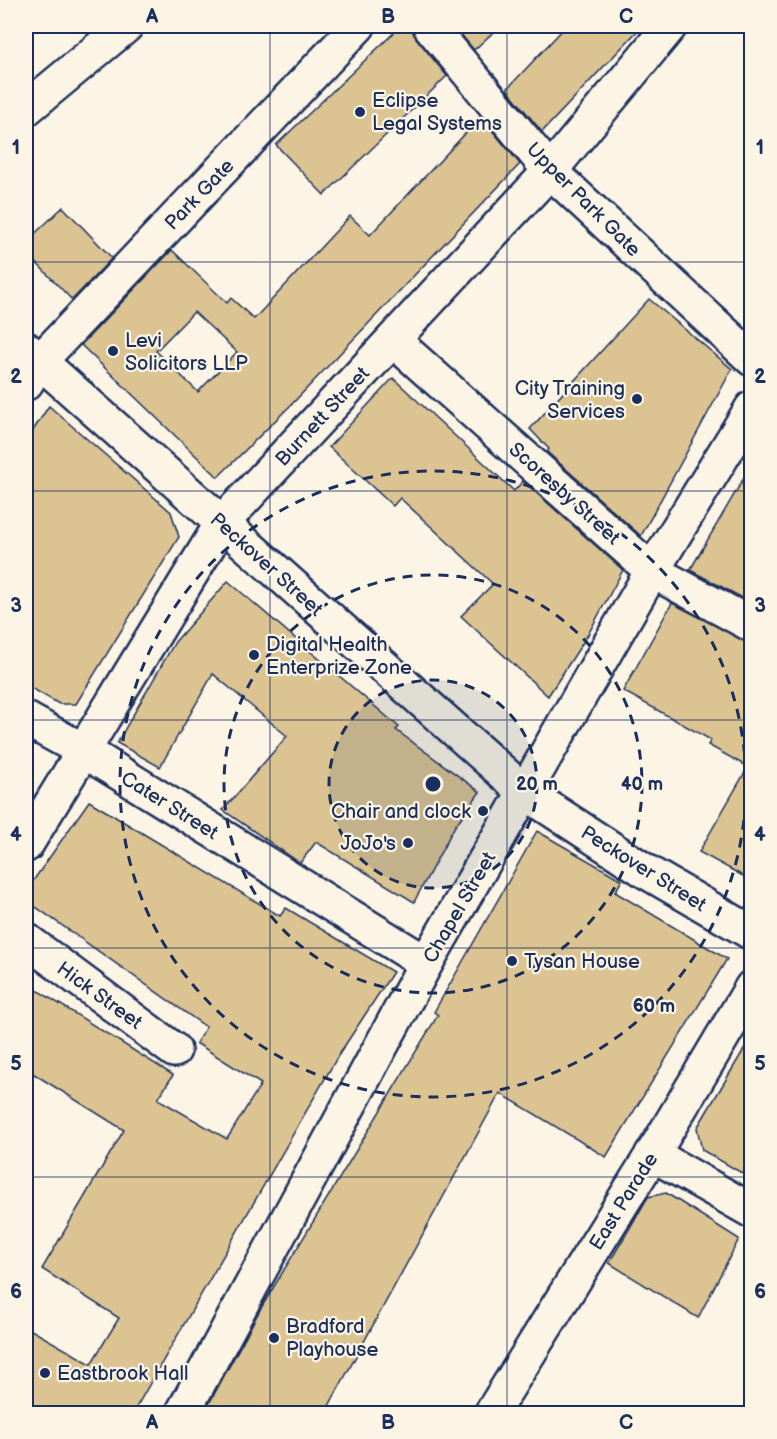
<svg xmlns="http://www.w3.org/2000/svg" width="777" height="1439" font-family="'Balsamiq Sans',sans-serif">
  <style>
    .building { fill: #dbc392; stroke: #1b2f5e; stroke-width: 1.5; fill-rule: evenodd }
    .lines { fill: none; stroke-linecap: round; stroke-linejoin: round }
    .street-casing { stroke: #1b2f5e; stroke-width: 38 }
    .secondary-casing { stroke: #1b2f5e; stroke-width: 38 }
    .street { stroke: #fcf5e5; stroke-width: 33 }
    .secondary { stroke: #fcf5e5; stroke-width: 33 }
    .grid { fill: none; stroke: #1b2f5e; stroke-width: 1.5; stroke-opacity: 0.55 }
    .ring { fill: none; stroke: #1b2f5e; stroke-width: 3; stroke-dasharray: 10 8 }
    .poi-dot { fill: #1b2f5e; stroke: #fcf5e5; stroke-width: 2 }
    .labels { text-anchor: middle; stroke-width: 4.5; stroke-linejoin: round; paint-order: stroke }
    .poi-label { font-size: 20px; fill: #1b2f5e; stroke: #fcf5e5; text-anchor: start }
    .street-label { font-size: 20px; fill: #1b2f5e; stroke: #fcf5e5 }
    .centre { fill: #1b2f5e; stroke: #fcf5e5; stroke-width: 3 }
    .ring-label { font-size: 18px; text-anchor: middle; font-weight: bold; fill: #1b2f5e; stroke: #fcf5e5; stroke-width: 4.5; stroke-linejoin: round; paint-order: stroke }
    .neatline { fill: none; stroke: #1b2f5e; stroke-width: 2 }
    .grid-label { font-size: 20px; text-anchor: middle; font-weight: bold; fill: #1b2f5e }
  </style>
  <rect width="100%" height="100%" fill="#fcf5e5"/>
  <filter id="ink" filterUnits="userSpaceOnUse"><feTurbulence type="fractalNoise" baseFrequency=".0167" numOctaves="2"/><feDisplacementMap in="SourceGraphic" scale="12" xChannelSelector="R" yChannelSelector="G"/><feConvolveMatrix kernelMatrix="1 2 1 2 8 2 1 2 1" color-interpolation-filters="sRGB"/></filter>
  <g filter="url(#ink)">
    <g class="building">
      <path d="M401,26H412L416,38L447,76L324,195L276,145Z"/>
      <path d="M454,26H500L474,50Z"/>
      <path d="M566,26H642L542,132L507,89Z"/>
      <path d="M481,117L520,164L292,404L218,477L81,345L172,250L227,303L231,298L254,319L350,216L370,235ZM194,312L237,352L198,392L156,351Z"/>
      <path d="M63,207L112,258L72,300L26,252V242Z"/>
      <path d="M649,299L732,369L641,536L547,452L549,449L530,429Z"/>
      <path d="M393,378L514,491L523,481L623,570L587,636L548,696L461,616L493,584L400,498L393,506L329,447Z"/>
      <path d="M49,406L171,512L179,537L76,704H59L26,685V441Z"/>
      <path d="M752,464V603L690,570Z"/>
      <path d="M228,581L399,727L396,730L480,792L455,826L414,902L316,842L300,863L223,810L287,736L213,674L160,767L117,743L175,642Z"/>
      <path d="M672,603L752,644V881L699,852L748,767L708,745L711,740L623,691Z"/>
      <path d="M89,801L280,916L286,908L393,972L338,1056L133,1413H26V1327L91,1364L119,1318L42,1269L124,1130L26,1069V983L173,1075L158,1099L227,1139L261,1084L196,1043L206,1027L26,900V891Z"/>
      <path d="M537,831L622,880L615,892L727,959L606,1157L500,1093L325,1413H204L261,1308L438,1015L434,1012Z"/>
      <path d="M752,1036V1179L702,1150L697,1128Z"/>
      <path d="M666,1193L739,1239L698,1318L609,1263L648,1197Z"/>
    </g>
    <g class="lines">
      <defs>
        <g id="street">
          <path d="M430,26L550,171L752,359"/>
          <path d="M393,340L652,571L752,625"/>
          <path d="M26,349L526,793L647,872L752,933"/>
          <path d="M26,383L39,362L358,26"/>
          <path d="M26,719L84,751L426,963"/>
          <path d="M26,845L222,523L550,171L670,26"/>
          <path d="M26,940L174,1050"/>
          <path d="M652,1154L752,1211"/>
          <path d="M182,1414L426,963L652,571L752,408"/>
          <path d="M491,1414L660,1142L752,987"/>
        </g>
        <path id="secondary" d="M26,109L126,26"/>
      </defs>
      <use href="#street" class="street-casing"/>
      <use href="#secondary" class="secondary-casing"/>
      <use href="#street" class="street"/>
      <use href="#secondary" class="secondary"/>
    </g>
  </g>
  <path class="grid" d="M270,26V1414M507,26V1414M26,262H752M26,491H752M26,720H752M26,948H752M26,1177H752"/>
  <circle cx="433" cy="784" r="104" fill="#1b2f5e" fill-opacity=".12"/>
  <g class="ring">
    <circle cx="433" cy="784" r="104"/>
    <circle cx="433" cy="784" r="209"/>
    <circle cx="433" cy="784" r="313"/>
  </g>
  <g class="poi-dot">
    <circle cx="360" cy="112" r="6"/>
    <circle cx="113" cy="351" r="6"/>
    <circle cx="637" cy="399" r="6"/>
    <circle cx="254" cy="655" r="6"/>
    <circle cx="483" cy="811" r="6"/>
    <circle cx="408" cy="843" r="6"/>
    <circle cx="512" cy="961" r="6"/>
    <circle cx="274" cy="1338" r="6"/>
    <circle cx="45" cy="1373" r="6"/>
  </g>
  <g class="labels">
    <g class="poi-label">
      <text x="372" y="107">Eclipse<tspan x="372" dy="23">Legal Systems</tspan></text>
      <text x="125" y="347">Levi<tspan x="125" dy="23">Solicitors LLP</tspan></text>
      <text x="625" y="395" text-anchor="end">City Training<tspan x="625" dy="23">Services</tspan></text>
      <text x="266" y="651">Digital Health<tspan x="266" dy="23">Enterprize Zone</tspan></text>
      <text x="471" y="818" text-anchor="end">Chair and clock</text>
      <text x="396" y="850" text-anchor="end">JoJo's</text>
      <text x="524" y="968">Tysan House</text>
      <text x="286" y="1333">Bradford<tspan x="286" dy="23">Playhouse</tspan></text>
      <text x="57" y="1380">Eastbrook Hall</text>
    </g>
    <g class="street-label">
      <text transform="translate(199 194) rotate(-46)" y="7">Park Gate</text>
      <text transform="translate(584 199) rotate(45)" y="7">Upper Park Gate</text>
      <text transform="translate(322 416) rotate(-47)" y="7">Burnett Street</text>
      <text transform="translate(565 493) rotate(42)" y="7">Scoresby Street</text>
      <text transform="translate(267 564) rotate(42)" y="7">Peckover Street</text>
      <text transform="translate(170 805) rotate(32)" y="7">Cater Street</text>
      <text transform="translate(644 868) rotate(32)" y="7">Peckover Street</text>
      <text transform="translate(459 907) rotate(-60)" y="7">Chapel Street</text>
      <text transform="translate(100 995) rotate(36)" y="7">Hick Street</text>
      <text transform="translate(623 1201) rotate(-58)" y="7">East Parade</text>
    </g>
  </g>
  <circle cx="433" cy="784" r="9" class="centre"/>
  <g class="ring-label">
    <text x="537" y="790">20 m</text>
    <text x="642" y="790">40 m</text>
    <text x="654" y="1012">60 m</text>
  </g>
  <rect width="777" height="1439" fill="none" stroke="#fcf5e5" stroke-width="66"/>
  <rect x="33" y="33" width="711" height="1373" class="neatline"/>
  <g class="grid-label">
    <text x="152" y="23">A</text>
    <text x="388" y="23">B</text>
    <text x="626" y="23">C</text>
    <text x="16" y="154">1</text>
    <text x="760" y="154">1</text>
    <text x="16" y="383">2</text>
    <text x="760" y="383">2</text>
    <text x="16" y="612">3</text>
    <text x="760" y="612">3</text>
    <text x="16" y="841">4</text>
    <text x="760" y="841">4</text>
    <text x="16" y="1070">5</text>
    <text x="760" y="1070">5</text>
    <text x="16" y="1298">6</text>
    <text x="760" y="1298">6</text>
    <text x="152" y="1429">A</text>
    <text x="388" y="1429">B</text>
    <text x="626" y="1429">C</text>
  </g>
</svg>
